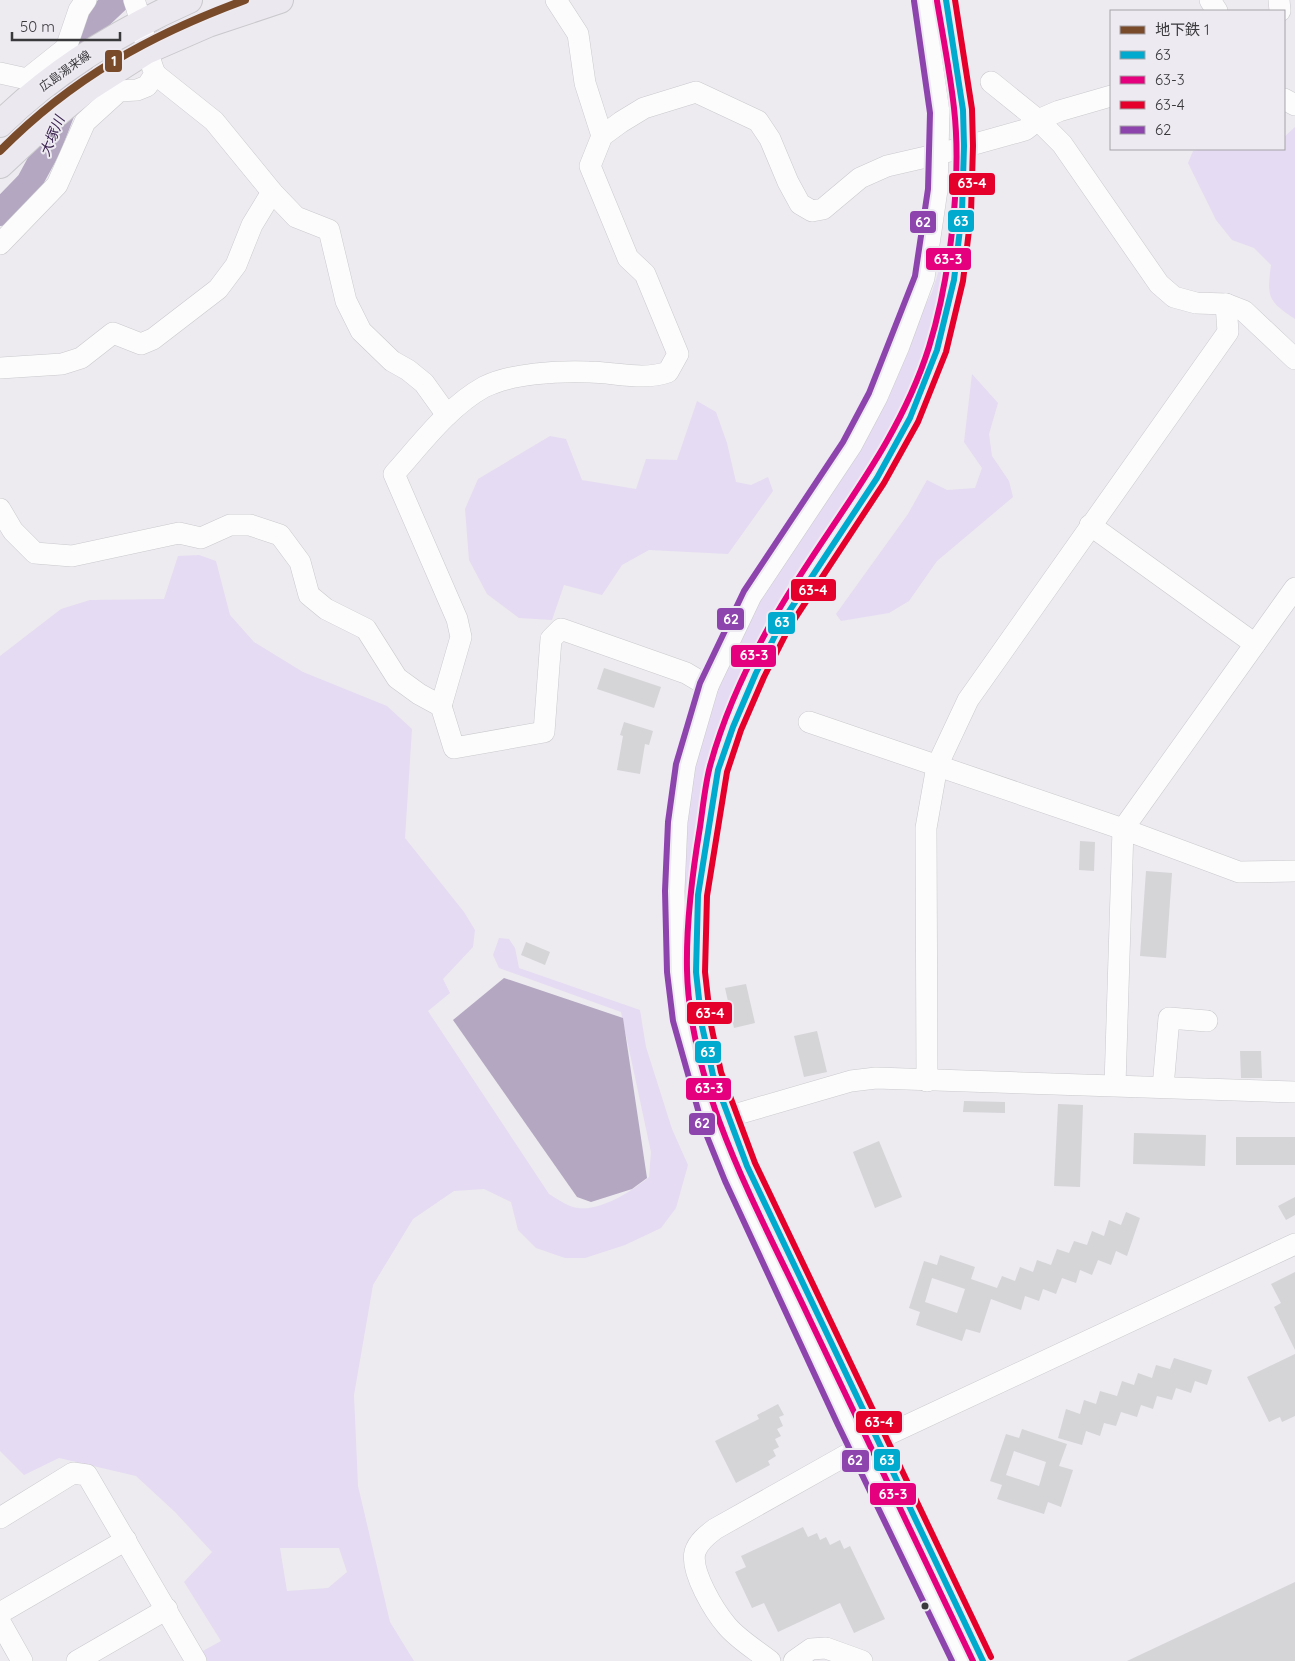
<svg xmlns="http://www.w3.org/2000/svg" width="1295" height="1661" font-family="Quicksand,'Noto Sans JP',sans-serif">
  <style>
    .green { fill: #e5dbf2; fill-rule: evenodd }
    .water { fill: #b3a7c1 }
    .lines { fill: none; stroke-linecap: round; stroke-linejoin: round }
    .river { stroke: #b3a7c1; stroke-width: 26 }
    .building { fill: #d5d4d7; fill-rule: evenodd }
    .minor-casing { stroke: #cac9cc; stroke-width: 22 }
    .major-casing { stroke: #c9c8cb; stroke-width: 28 }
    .minor { stroke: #fcfcfd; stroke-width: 21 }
    .major { stroke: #ebe8ef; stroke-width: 26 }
    .bus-1-casing { stroke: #edeaf1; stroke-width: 10 }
    .bus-2-casing { stroke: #edeaf1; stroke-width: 10 }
    .bus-3-casing { stroke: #edeaf1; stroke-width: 10 }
    .bus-4-casing { stroke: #edeaf1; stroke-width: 10 }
    .bus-1 { stroke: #00a9ce; stroke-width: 6 }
    .bus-2 { stroke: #e5007d; stroke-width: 6 }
    .bus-3 { stroke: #e4002b; stroke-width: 6 }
    .bus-4 { stroke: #8e44ad; stroke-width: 6 }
    .metro-1-casing { stroke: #edeaf1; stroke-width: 11 }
    .metro-1 { stroke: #7a4b2a; stroke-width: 8 }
    .bus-dot { fill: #39383b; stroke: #edeaf1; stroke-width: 2 }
    .labels { text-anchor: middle; stroke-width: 4; stroke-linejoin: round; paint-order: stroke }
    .street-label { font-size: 12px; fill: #39383b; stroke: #edeaf1 }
    .water-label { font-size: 14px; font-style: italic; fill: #341c4a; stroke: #edeaf1 }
    .line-badge { stroke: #edeaf1; stroke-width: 2 }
    .badge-label { font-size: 14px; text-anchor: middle; font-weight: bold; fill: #fff }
  </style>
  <rect width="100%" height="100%" fill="#edebf0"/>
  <g class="green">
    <path d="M1295,127V319C1267,301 1267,296 1271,265L1254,248L1232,240L1216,220L1188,163L1193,151L1202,149H1284V137Z"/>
    <path d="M939,270L946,272L932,342L907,406L866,478L769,623L743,674L726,720L689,977L680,943L681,876L693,761L732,643L915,326L932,292Z"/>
    <path d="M972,374L998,403L989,434L992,456L1009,481L1013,497L937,561L909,601L889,613L841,621L836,614L908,514L927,480L947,490L975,488L982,468L964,442Z"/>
    <path d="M697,401L716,412L727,443L736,482L751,485L768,477L773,491L728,554L649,550L622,565L602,595L564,585L552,620L519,618L487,594L469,560L465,509L478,479L550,436L566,439L582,480L636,489L646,459L677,460Z"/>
    <path d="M199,555L216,561L230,615L254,642L303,672L387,706L412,729L405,838L464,912L475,930L473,947L443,979L450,993L428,1011L549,1194C556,1198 563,1203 570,1206C594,1216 631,1192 649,1177L651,1152L621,1012L499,968L493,955L499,938L509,939L515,948L519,968L640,1010L646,1047L672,1129L688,1165L676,1208L661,1228L625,1245L585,1258H565L536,1248L518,1230L511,1202L484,1189L454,1191L413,1219L373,1285L354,1395L358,1486L390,1622L414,1661H205L201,1652L221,1641L184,1582L212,1552L175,1512L136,1476L59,1458L24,1475L0,1451V656L61,609L90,600L164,599L178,556ZM280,1548H339L347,1572L328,1588L287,1591Z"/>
  </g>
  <path class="water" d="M504,978L623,1018L647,1178L632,1189L591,1202L577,1197L453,1020Z"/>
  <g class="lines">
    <path class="river" d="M0,213L29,183L48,148L98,18L117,0"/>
  </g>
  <g class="building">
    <path d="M604,668L661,687L654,708L597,689Z"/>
    <path d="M624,722L653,731L649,745L645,744L640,774L617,770L623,736L620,735Z"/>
    <path d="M1080,841L1095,842L1094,871L1079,870Z"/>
    <path d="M1146,871L1172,873L1166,958L1140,956Z"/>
    <path d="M526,942L550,952L545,965L521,955Z"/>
    <path d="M746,984L755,1023L734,1028L725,988Z"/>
    <path d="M817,1031L827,1072L804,1077L794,1036Z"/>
    <path d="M1240,1051H1261L1262,1078H1241Z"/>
    <path d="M964,1101L1005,1102V1113L963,1112Z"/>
    <path d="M1058,1104L1083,1105L1080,1187L1054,1186Z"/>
    <path d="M1134,1133L1206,1135L1205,1166L1133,1164Z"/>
    <rect x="1236" y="1137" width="59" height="28"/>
    <path d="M879,1141L902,1197L875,1208L853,1152Z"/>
    <path d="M1295,1197V1215L1286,1220L1278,1206Z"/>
    <path d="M1126,1212L1140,1218L1127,1256L1116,1251L1111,1265L1098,1260L1092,1275L1080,1270L1076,1283L1062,1278L1056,1294L1043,1289L1039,1301L1025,1296L1021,1310L991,1299L980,1333L966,1329L962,1341L916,1325L920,1312L909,1308L924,1261L937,1265L940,1255L975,1267L971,1279L997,1288L1002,1276L1015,1281L1020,1267L1033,1272L1037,1260L1051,1265L1057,1249L1069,1253L1074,1241L1087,1245L1092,1231L1104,1236L1109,1220L1121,1225ZM932,1278L965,1289L957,1313L925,1302Z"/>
    <path d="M1295,1272V1350L1274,1307L1281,1303L1271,1284Z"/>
    <path d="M1295,1354V1416L1282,1422L1280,1417L1269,1422L1247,1377Z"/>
    <path d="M1174,1358L1212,1370L1207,1385L1195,1381L1191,1393L1176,1388L1172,1400L1157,1396L1153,1409L1141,1405L1137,1417L1121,1412L1116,1426L1104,1423L1100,1436L1086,1431L1082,1445L1058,1438L1066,1409L1080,1414L1084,1400L1096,1404L1100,1391L1117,1396L1122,1381L1134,1385L1138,1373L1152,1378L1156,1365L1170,1369Z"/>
    <path d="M778,1404L784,1415L779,1417L783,1426L777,1429L781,1436L775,1439L779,1447L773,1450L776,1456L768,1461L770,1465L736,1483L715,1441L759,1419L757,1415Z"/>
    <path d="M1022,1429L1067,1444L1059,1466L1073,1470L1061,1507L1048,1502L1044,1514L997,1499L1002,1485L990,1481L1006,1434L1019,1438ZM1014,1451L1046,1462L1039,1486L1006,1475Z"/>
    <path d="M803,1527L808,1537L817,1533L820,1540L826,1537L830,1545L840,1540L844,1549L850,1546L885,1619L854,1633L840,1603L778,1632L764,1603L752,1608L735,1572L746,1567L741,1556Z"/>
    <path d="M1295,1582V1661H1127Z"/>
  </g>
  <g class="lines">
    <defs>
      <g id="minor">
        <path d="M556,0L578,34L585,83L602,136"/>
        <path d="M923,0L939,112L937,190L924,278L899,346L877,397L851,446L751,596L708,686L685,765L677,822L674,891L676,972L682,1020L698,1083L710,1121L733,1177L846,1421L962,1661"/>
        <path d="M946,0L963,110L964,146L962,212L954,280L937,350L910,418L877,478L839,533L782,622L756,673L733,727L718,770L698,895L696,972L702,1026L713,1075L747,1166L983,1661"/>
        <path d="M1210,0L1217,11"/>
        <path d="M1279,0L1280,11"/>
        <path d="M0,73L27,79L66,48L79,10L86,0"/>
        <path d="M155,74L214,121L272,192L296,217L329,230L346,301L361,331L392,361L408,370L424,383L447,415"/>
        <path d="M991,82L1038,120L1062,144L1159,284L1174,297L1196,303L1226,304L1244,311L1295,359"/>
        <path d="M1284,99L1295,105"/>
        <path d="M0,244L57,185L85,122L119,91L137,90L147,86L155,74C145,49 143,24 134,0"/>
        <path d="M0,368L62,364L81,358L113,333L141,344L153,339L218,289L236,265L252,225L272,192"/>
        <path d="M0,509L13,531L35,553L72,556L179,533L201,538L230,525H250L280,535L300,562L309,595L326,609L366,629L397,678L419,694L441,706L454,748L544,732L551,639L561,629L686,673L708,686"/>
        <path d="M1090,525L1255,644"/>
        <path d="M441,706L461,637L457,619L394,474C421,444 448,407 484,387C512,373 558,371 589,372C614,372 643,381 668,372L678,354L645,274L628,258L590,166L602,136L621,122L644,108L696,92L758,121L770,139L788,182L800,204L812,211L823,209L860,178L887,166L939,154L1025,130L1038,120L1059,111L1111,96"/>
        <path d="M809,722L1123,829L1239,872L1295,871"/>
        <path d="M927,1081L926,828L937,766L968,700L1228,332L1226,304"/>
        <path d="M1115,1085L1123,829L1295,588"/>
        <path d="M1163,1087L1169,1018L1207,1021"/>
        <path d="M727,1117L851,1081L876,1078L1295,1092"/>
        <path d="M0,1518L73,1473L87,1475L196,1661"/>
        <path d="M0,1613L126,1540"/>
        <path d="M0,1622L22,1661"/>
        <path d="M77,1661L167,1609"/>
        <path d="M770,1661C756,1650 739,1640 727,1626C715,1612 690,1572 695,1552C698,1542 707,1535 715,1529L859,1448L1295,1244"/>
        <path d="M794,1661L811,1649L826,1648L862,1661"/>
      </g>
      <g id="major">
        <path d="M0,124C54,71 119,31 189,0"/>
        <path d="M0,165L44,124L88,88L146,51L208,24L280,0"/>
      </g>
    </defs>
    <use href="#minor" class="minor-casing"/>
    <use href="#major" class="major-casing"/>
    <use href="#minor" class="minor"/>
    <use href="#major" class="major"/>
    <defs>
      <path id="bus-1" d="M946,0L963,110L964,146L962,212L954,280L937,350L910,418L877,478L782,622L756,673L733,727L718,770L698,895L696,972L702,1026L713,1075L747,1166L983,1661"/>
      <path id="bus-2" d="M937,1C943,37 950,72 954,108C962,178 950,279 929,347C897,449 826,527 774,618C748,663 724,715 710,766C705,785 703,807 700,827C692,875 686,922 687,970C690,1093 760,1213 811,1322C865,1435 919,1548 973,1661"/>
      <path id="bus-3" d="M955,0L972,109L973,146L971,213L963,281L946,352L918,422L884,483L790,626L764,677L741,730L727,772L707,896L705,972L711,1025L721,1072L755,1163L991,1657"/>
      <path id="bus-4" d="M914,1L930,113L928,189L915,276L869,393L843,442L744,591L700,683L676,764L668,822L665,891L667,972L673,1021L702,1124L725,1181L838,1425L952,1661"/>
    </defs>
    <use href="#bus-1" class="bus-1-casing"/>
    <use href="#bus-2" class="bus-2-casing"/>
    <use href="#bus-3" class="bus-3-casing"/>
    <use href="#bus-4" class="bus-4-casing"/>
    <use href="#bus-1" class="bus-1"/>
    <use href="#bus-2" class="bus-2"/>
    <use href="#bus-3" class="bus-3"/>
    <use href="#bus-4" class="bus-4"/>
    <defs>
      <path id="metro-1" d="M0,151C72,78 150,35 245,0"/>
    </defs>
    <use href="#metro-1" class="metro-1-casing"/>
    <use href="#metro-1" class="metro-1"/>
  </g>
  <circle class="bus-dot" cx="925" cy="1606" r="4.5"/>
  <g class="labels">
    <g class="street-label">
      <text transform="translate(65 71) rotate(-36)" y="4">広島湯来線</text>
    </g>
    <g class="water-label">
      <text transform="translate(52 136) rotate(-67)" y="5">大塚川</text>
    </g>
  </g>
  <g class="line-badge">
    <rect x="104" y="49" width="19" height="24" rx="5" fill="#7a4b2a"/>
    <rect x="948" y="172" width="48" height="24" rx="5" fill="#e4002b"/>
    <rect x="947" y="209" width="28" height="24" rx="5" fill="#00a9ce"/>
    <rect x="909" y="210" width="28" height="24" rx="5" fill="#8e44ad"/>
    <rect x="925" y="247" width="47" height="24" rx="5" fill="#e5007d"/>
    <rect x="790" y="578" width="47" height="24" rx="5" fill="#e4002b"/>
    <rect x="716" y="607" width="29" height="24" rx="5" fill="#8e44ad"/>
    <rect x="767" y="611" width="29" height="24" rx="5" fill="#00a9ce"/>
    <rect x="730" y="644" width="47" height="24" rx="5" fill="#e5007d"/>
    <rect x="686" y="1001" width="47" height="24" rx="5" fill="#e4002b"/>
    <rect x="694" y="1040" width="28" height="24" rx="5" fill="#00a9ce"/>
    <rect x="685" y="1077" width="47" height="24" rx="5" fill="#e5007d"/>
    <rect x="688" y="1112" width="28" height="24" rx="5" fill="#8e44ad"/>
    <rect x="855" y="1410" width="48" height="24" rx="5" fill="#e4002b"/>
    <rect x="873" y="1448" width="28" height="24" rx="5" fill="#00a9ce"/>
    <rect x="841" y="1449" width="29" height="24" rx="5" fill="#8e44ad"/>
    <rect x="869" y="1482" width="48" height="24" rx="5" fill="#e5007d"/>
  </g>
  <g class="badge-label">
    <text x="114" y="66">1</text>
    <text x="972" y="188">63-4</text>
    <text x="961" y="226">63</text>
    <text x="923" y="227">62</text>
    <text x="948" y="264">63-3</text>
    <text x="813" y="595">63-4</text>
    <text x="731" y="624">62</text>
    <text x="782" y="627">63</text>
    <text x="754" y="660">63-3</text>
    <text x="710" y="1018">63-4</text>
    <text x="708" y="1057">63</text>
    <text x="709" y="1093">63-3</text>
    <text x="702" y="1128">62</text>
    <text x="879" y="1427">63-4</text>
    <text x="887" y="1465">63</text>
    <text x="855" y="1465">62</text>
    <text x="893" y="1499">63-3</text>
  </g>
  <rect x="1110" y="10" width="175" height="140" fill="#edeaf1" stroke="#a5a3a8"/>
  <rect x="1120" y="26" width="25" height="8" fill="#7a4b2a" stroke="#a5a3a8"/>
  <text x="1155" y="35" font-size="15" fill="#39383b">地下鉄 1</text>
  <rect x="1120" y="51" width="25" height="8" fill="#00a9ce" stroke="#a5a3a8"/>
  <text x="1155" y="60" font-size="15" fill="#39383b">63</text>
  <rect x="1120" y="76" width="25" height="8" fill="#e5007d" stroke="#a5a3a8"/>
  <text x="1155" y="85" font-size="15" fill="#39383b">63-3</text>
  <rect x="1120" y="101" width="25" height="8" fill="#e4002b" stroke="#a5a3a8"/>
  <text x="1155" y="110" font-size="15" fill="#39383b">63-4</text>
  <rect x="1120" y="126" width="25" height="8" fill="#8e44ad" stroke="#a5a3a8"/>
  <text x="1155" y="135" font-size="15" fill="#39383b">62</text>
  <path d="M12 32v8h108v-8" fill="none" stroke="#39383b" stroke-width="2.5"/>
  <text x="20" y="32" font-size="15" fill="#39383b" stroke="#edeaf1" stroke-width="4" paint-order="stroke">50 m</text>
</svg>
